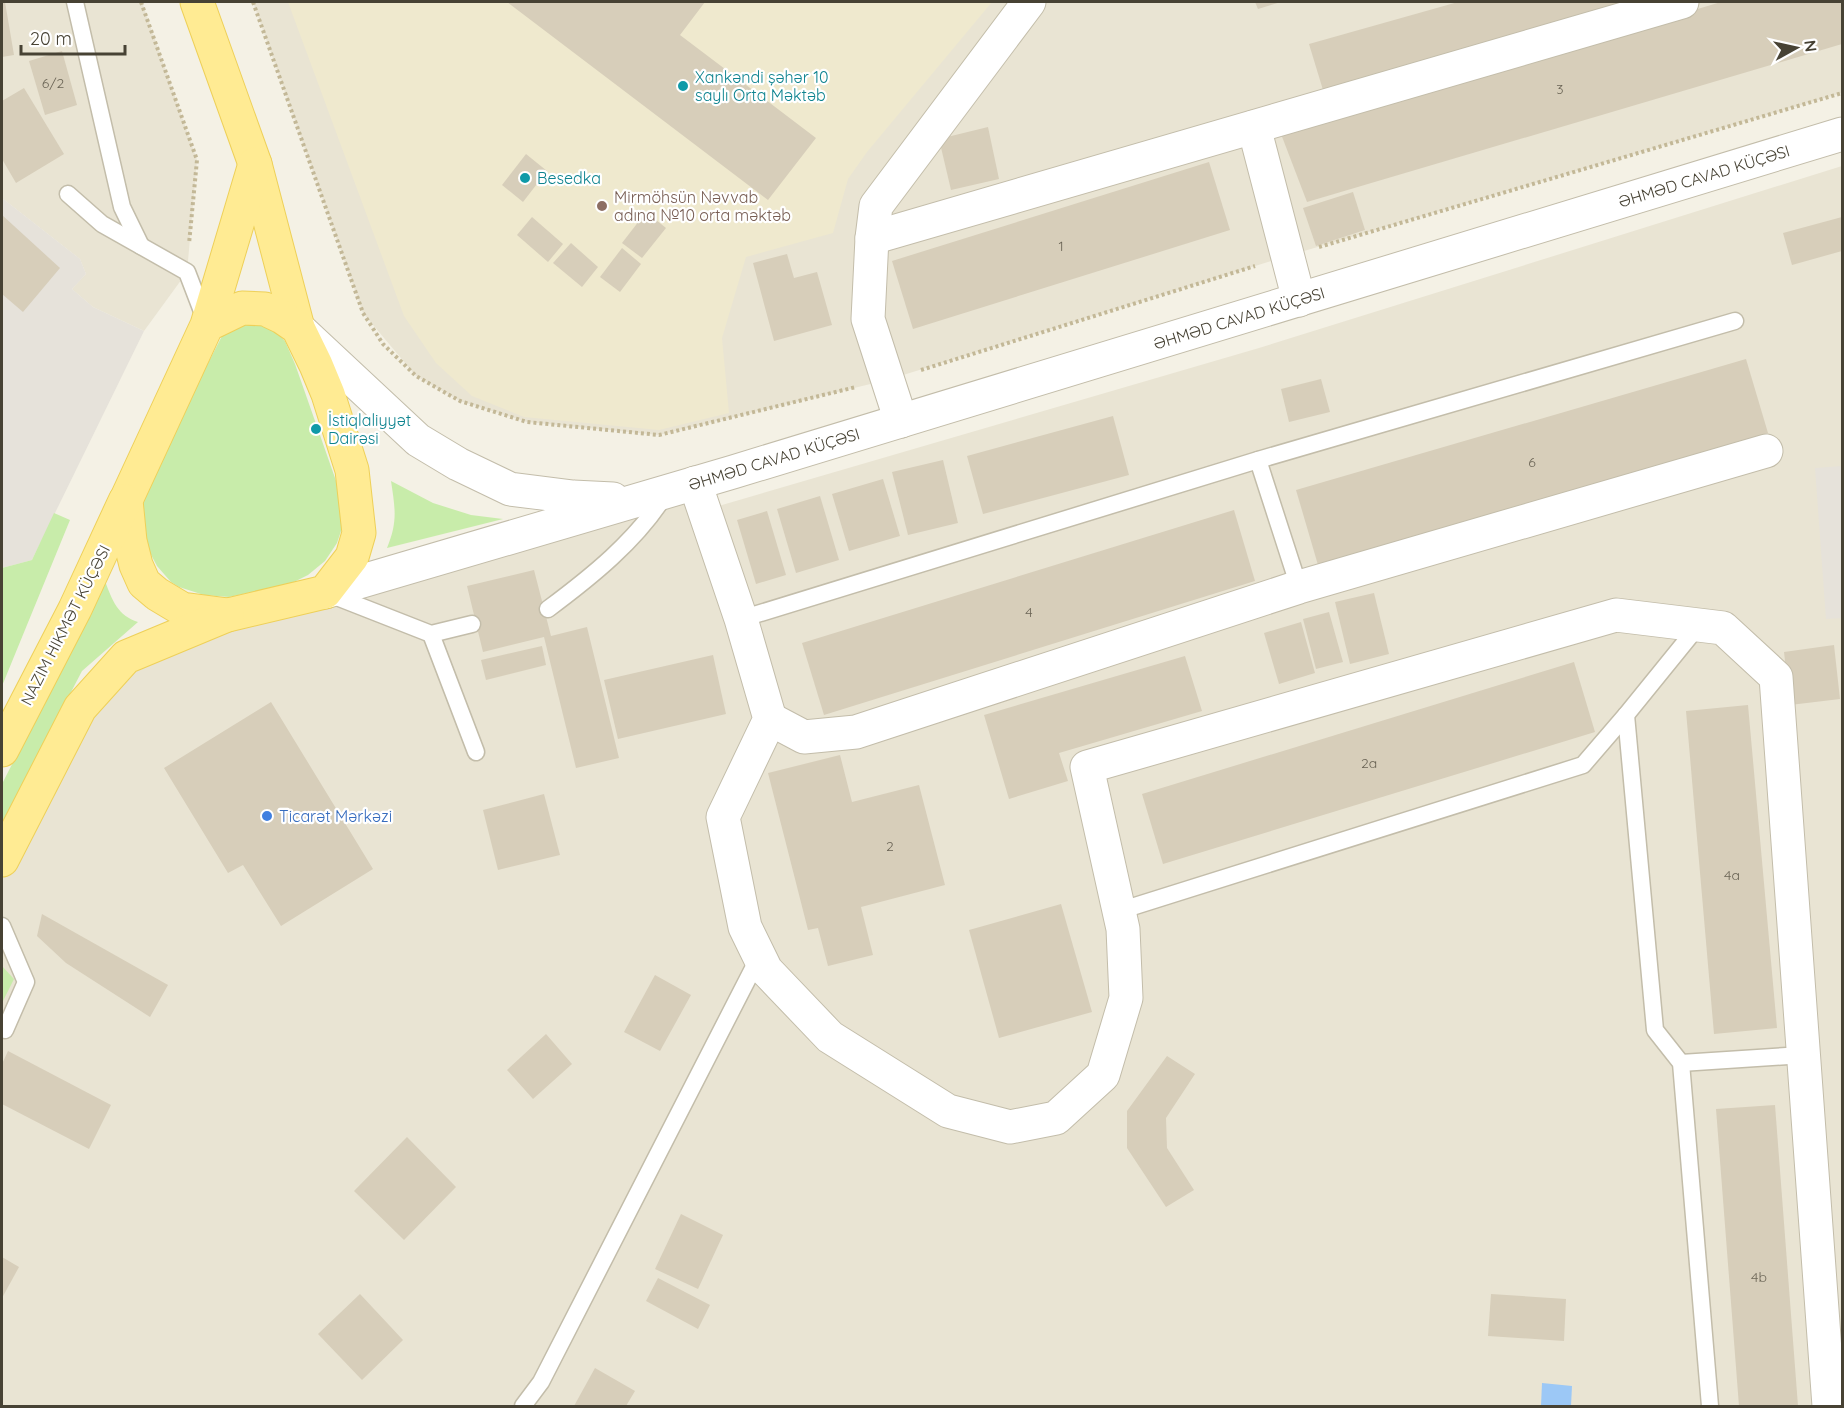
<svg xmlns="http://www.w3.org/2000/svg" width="1844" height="1408" font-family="Quicksand,sans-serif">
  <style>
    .residential { fill: #e9e4d3 }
    .industrial { fill: #e6e2da }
    .education { fill: #efe9ce }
    .green { fill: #c8ecaa }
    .water { fill: #9cc8f6 }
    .building { fill: #d7ceba }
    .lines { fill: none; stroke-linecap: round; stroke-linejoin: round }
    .service-casing { stroke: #c3bdaa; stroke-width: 19 }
    .minor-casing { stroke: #c3bdaa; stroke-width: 35 }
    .tertiary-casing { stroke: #c3bdaa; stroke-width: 35 }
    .primary-casing { stroke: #eed059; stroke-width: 35 }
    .path { stroke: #c3b897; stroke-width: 4; stroke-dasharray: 3 3; stroke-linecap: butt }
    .service { stroke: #fff; stroke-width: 16 }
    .minor { stroke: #fff; stroke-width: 33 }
    .tertiary { stroke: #fff; stroke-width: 33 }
    .primary { stroke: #ffeb93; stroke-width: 33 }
    .culture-dot { fill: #0f9aa8; stroke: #fff; stroke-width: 2 }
    .education-dot { fill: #8d6e63; stroke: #fff; stroke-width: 2 }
    .shop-dot { fill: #3f7fe0; stroke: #fff; stroke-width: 2 }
    .labels { text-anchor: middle; stroke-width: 4.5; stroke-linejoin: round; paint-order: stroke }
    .number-label { font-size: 14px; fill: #6b6556 }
    .culture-label { font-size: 16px; fill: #0d838f; stroke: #fff; text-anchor: start }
    .street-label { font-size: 16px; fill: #474234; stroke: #fff }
    .education-label { font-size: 16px; fill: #785e54; stroke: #fff; text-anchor: start }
    .shop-label { font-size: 16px; fill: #366cbe; stroke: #fff; text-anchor: start }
  </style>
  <rect width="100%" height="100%" fill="#f4f1e5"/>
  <g class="residential">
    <path d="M2,2H142L197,160L187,272L144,331L93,307L72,289L86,274L80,259L2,198Z"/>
    <path d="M253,2H1842V93L1287,256L887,380L659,435L527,422L460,401L416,376L363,313Z"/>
    <path d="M1842,166V1406H2V858L126,657L695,483L705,510L1259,348Z"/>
  </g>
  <g class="industrial">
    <path d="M2,198L80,259L86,274L72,289L93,307L144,331L32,560L2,568Z"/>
    <path d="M1842,466V618L1826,619L1815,468Z"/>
  </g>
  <path class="education" d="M288,2H992L867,152L848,179L833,233L746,257L722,338L729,413L659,430L524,417L472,396L436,363L404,316Z"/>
  <g class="green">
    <path d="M253,324L265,326L275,331L285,341L295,364L341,495L344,522L337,543L325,561L308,575L290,584L229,597L204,595L179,587L171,582L157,566L147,547L142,492L222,336L238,326Z"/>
    <path d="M391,481L433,503L471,515L503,519L387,548C398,522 395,508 391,481Z"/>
    <path d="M54,513L70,520L2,686V568L32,560Z"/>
    <path d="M105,581C112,600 118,616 138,622L82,671L2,824V784Z"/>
    <path d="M2,966L14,979L2,1003Z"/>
  </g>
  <path class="water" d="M1542,1383L1572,1386L1571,1406H1541Z"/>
  <g class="building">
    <path d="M2,2H5L14,55L2,57Z"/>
    <path d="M507,2H705L680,35L816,138L768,200Z"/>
    <path d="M1255,2H1281L1258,9Z"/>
    <path d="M1458,2H1631L1323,90L1309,44Z"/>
    <path d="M1721,2H1842V44L1307,202L1281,134Z"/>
    <path d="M62,51L77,105L45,115L29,61Z"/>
    <path d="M24,88L64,154L16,183L2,159V101Z"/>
    <path d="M988,127L999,179L951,190L939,139Z"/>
    <path d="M526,154L547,171L523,202L502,185Z"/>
    <path d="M1209,162L1230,230L913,329L892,261Z"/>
    <path d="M1353,192L1365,230L1316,246L1303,208Z"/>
    <path d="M646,212L666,228L642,258L622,243Z"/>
    <path d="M2,215L60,268L23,312L2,294Z"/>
    <path d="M532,217L563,244L548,262L517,235Z"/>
    <path d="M1842,217V251L1792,265L1783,233Z"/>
    <path d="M571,243L598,267L582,287L553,263Z"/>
    <path d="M622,248L641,264L620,292L600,277Z"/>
    <path d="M787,254L794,278L817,272L832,325L774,341L753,263Z"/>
    <path d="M1746,359L1768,433L1318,565L1296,490Z"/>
    <path d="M1321,379L1330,412L1289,422L1281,389Z"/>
    <path d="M1113,416L1129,475L983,514L967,456Z"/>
    <path d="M943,460L958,523L908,535L892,472Z"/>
    <path d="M883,479L900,536L849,551L832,494Z"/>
    <path d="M820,496L839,560L796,573L777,509Z"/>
    <path d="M1234,510L1255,581L824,715L802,643Z"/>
    <path d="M767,511L786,575L756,584L737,520Z"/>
    <path d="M534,570L551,636L587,627L619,758L576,768L544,637L483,652L467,586Z"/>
    <path d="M1374,593L1389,654L1350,664L1335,602Z"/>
    <path d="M1329,612L1343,662L1316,669L1303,619Z"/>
    <path d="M1301,622L1315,673L1279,684L1264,633Z"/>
    <path d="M1834,645L1840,699L1790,705L1784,652Z"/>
    <path d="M542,646L546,665L486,680L481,660Z"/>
    <path d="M713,655L726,714L618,739L604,680Z"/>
    <path d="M1185,656L1202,711L1059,753L1068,781L1009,799L984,715Z"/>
    <path d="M1574,662L1595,732L1163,864L1142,794Z"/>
    <path d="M271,702L373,869L281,926L243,865L228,873L164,768Z"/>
    <path d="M1748,705L1777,1028L1714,1034L1686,711Z"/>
    <path d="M840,755L852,802L919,785L945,885L861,907L873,955L828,966L818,928L808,930L768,773Z"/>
    <path d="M544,794L560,855L498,870L483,810Z"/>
    <path d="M1061,904L1092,1012L999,1038L969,930Z"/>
    <path d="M42,914L168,985L150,1017L66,963L37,936Z"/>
    <path d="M655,975L691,995L660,1051L624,1032Z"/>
    <path d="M546,1034L572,1064L533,1099L507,1070Z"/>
    <path d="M8,1051L111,1105L89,1149L2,1104V1064Z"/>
    <path d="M1167,1056L1195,1074L1166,1118L1167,1148L1194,1190L1166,1207L1127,1148V1111Z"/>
    <path d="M1775,1105L1798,1406H1739L1716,1109Z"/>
    <path d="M407,1137L456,1187L404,1240L354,1191Z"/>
    <path d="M681,1214L723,1235L698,1289L655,1269Z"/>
    <path d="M2,1257L19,1267L2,1298Z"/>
    <path d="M658,1278L710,1305L698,1329L646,1301Z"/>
    <path d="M360,1294L403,1340L362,1380L318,1334Z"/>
    <path d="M1491,1294L1566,1299L1564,1341L1488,1336Z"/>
    <path d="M595,1368L635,1391L626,1406H574Z"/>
  </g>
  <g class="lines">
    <defs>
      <g id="service">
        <path d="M75,2L122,207L141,246"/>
        <path d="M68,194L102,224L187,272L205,319"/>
        <path d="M1258,460L1299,587"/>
        <path d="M329,594L431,634L472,624"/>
        <path d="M548,609C591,577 636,541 665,495"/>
        <path d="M741,619L1258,460L1735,321"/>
        <path d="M431,634L476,752"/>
        <path d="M1626,715L1655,1030L1681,1063L1710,1406"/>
        <path d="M1119,911L1583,765L1626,715L1699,625"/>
        <path d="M2,926L26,982L5,1030"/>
        <path d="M1681,1063L1803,1055"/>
        <path d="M523,1406L541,1382L759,957"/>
      </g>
      <g id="minor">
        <path d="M1254,127L1299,300"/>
        <path d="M872,238L1682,2"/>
        <path d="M901,421L868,319L872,238L876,206L1029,2"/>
        <path d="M695,483L741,619L770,719L723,817L745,927L766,970L830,1037L948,1111L1010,1127L1056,1118L1103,1075L1126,998L1123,929L1087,767L1616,615L1723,628L1776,677L1829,1406"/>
        <path d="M770,719L804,737L856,732L1299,587L1766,451"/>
      </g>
      <g id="tertiary">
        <path d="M298,328L418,440L458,464L510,489L573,497L613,499"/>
        <path d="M325,592L733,472L1842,134"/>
      </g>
      <g id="primary">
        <path d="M197,2L255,164L298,328"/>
        <path d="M207,325L242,308L265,309L282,317L298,328L316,365L328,394L352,470L359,533L352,557L325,592L228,615L182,609L157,594L144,583L136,565L130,541L126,500L207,325L255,164"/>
        <path d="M2,750L75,609L125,501"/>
        <path d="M2,860L80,708L126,657L227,615"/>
      </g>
    </defs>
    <use href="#service" class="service-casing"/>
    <use href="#minor" class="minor-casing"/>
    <use href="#tertiary" class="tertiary-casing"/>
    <use href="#primary" class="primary-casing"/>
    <g class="path">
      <path d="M141,2L197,160L189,244"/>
      <path d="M253,2L363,313L383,344L416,376L460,401L527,422L659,435L856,387"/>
      <path d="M1319,247L1842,93"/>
      <path d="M921,370L1255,266"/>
    </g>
    <use href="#service" class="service"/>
    <use href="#minor" class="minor"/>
    <use href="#tertiary" class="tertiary"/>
    <use href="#primary" class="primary"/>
  </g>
  <g class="culture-dot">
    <circle cx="683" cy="86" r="6"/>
    <circle cx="525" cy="178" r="6"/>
    <circle cx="316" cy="429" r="6"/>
  </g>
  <circle class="education-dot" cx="602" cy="206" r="6"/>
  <circle class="shop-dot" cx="267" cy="816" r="6"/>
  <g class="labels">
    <g class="number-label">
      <text x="53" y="88">6/2</text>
      <text x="1560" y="94">3</text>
      <text x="1061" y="251">1</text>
      <text x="1532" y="467">6</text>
      <text x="1029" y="617">4</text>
      <text x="1369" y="768">2a</text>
      <text x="890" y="851">2</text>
      <text x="1732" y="880">4a</text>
      <text x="1759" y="1282">4b</text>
    </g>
    <g class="culture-label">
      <text x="695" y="83">Xankəndi şəhər 10<tspan x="695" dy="18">saylı Orta Məktəb</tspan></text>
      <text x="537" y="184">Besedka</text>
      <text x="328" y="426">İstiqlaliyyət<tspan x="328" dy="18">Dairəsi</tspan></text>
    </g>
    <g class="street-label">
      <text transform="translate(1704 176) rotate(-17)" y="6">ƏHMƏD CAVAD KÜÇƏSI</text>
      <text transform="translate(1239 318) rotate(-17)" y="6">ƏHMƏD CAVAD KÜÇƏSI</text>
      <text transform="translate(774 459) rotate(-17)" y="6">ƏHMƏD CAVAD KÜÇƏSI</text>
      <text transform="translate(65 625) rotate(-63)" y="6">NAZIM HIKMƏT KÜÇƏSI</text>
    </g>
    <g class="education-label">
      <text x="614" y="203">Mirmöhsün Nəvvab<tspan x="614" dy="18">adına №10 orta məktəb</tspan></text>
    </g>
    <g class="shop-label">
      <text x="279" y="822">Ticarət Mərkəzi</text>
    </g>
  </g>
  <rect width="1844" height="1408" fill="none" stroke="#474234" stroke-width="6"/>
  <g transform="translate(1796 48) rotate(82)" stroke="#ffffff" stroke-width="4.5" paint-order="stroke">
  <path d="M0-4.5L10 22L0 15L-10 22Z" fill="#474234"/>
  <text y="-9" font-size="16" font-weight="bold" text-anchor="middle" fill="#474234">N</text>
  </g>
  <path d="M21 45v9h104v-9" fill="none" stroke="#474234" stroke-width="3"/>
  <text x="30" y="45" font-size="18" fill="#474234" stroke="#ffffff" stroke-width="4.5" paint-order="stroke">20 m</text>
</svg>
